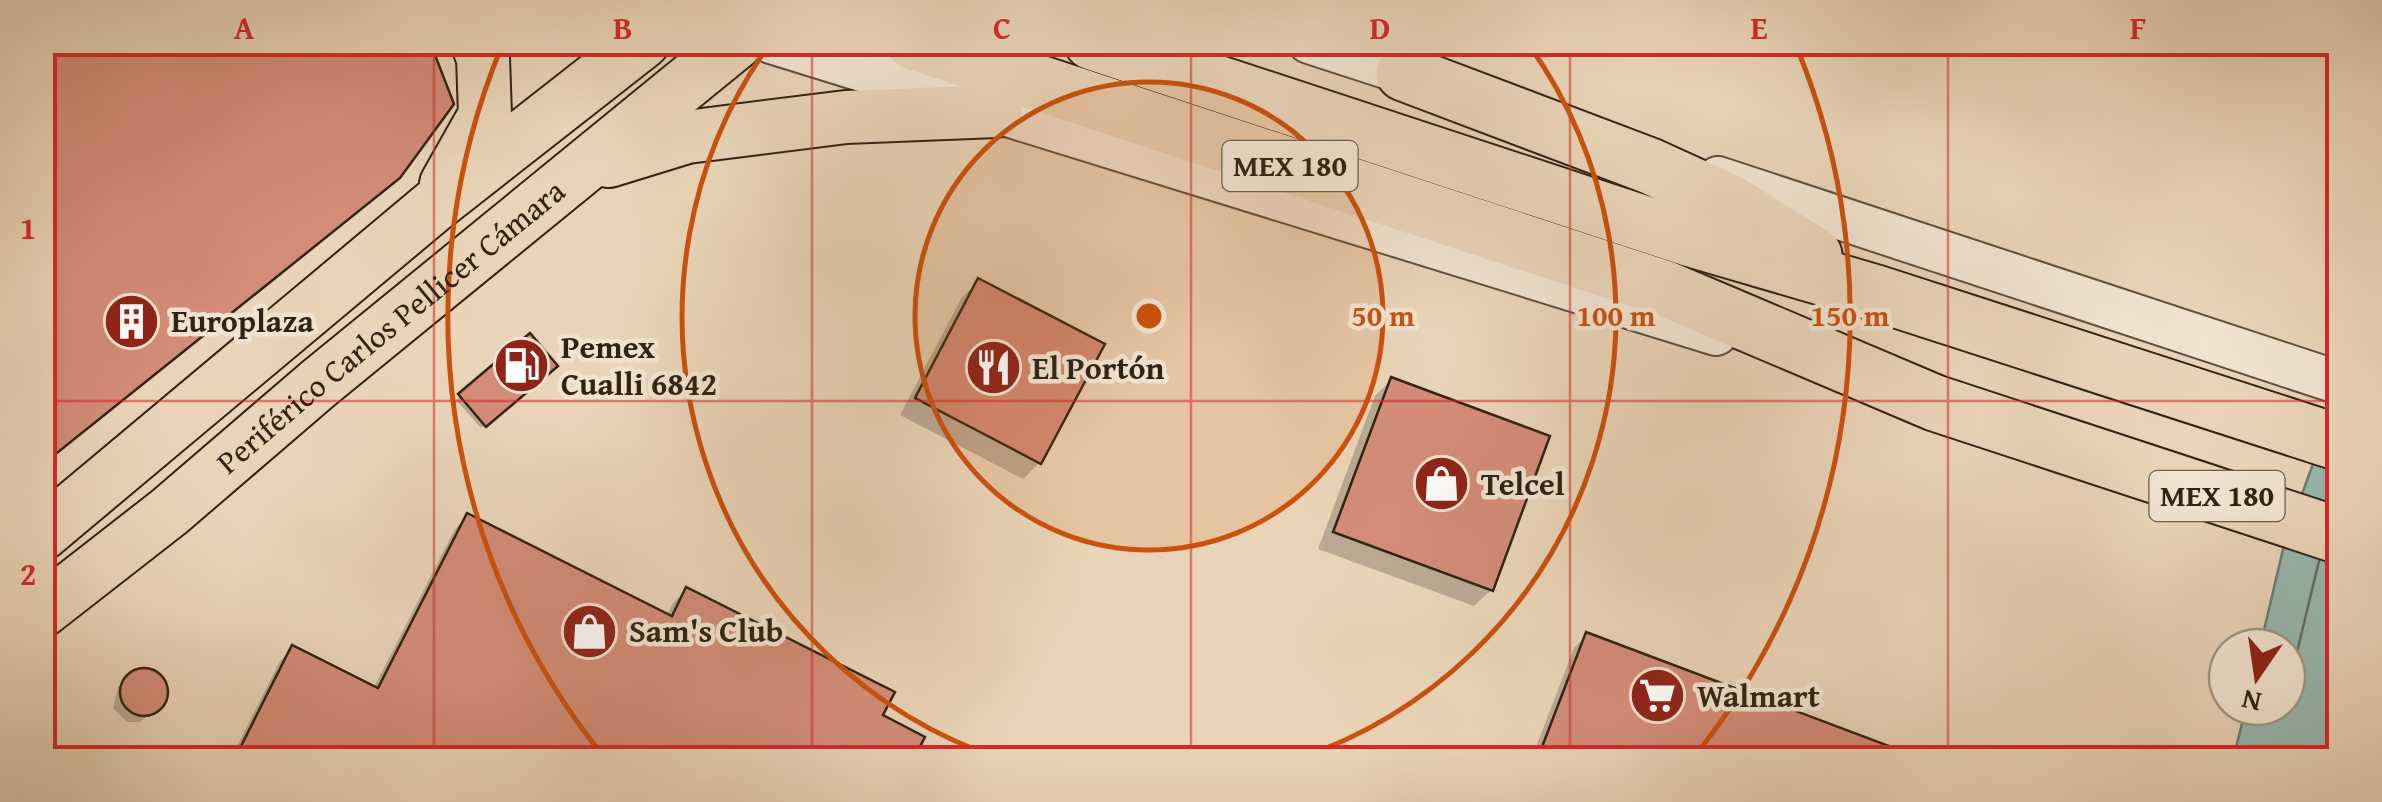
<svg xmlns="http://www.w3.org/2000/svg" width="2382" height="802" font-family="'Gentium Book Plus',serif">
  <style>
    .water { fill: #97b8af; stroke: #6e7c71; stroke-width: 2.5 }
    .shadow { fill: #0003 }
    .lines { fill: none; stroke-linecap: round; stroke-linejoin: round }
    .shore { stroke: #646e61; stroke-width: 2.5 }
    .building { fill: #d38c77; stroke: #302313; stroke-width: 2.5 }
    .minor-casing { stroke: #5e4f3c; stroke-width: 46 }
    .major-casing { stroke: #302313; stroke-width: 56 }
    .highway-casing { stroke: #302313; stroke-width: 59 }
    .minor { stroke: #f1e3d0; stroke-width: 42 }
    .major { stroke: #e9d4b7; stroke-width: 52 }
    .highway { stroke: #e9d4b7; stroke-width: 55 }
    .grid { fill: none; stroke: #d62828; stroke-width: 2.5; stroke-opacity: 0.55 }
    .ring { fill: none; stroke: #cc510d; stroke-width: 5 }
    .labels { text-anchor: middle; stroke-width: 9; stroke-linejoin: round; paint-order: stroke }
    .shield { fill: #f1e3d0; stroke: #6a5d4c; stroke-width: 2.5 }
    .shield-label { font-size: 30px; font-weight: bold; fill: #302313 }
    .poi-label { font-size: 32px; font-weight: bold; fill: #302313; stroke: #f1e3d0; text-anchor: start }
    .street-label { font-size: 32px; fill: #302313; stroke: #f1e3d0 }
    .centre { fill: #cc510d; stroke: #f1e3d0; stroke-width: 5 }
    .ring-label { font-size: 30px; text-anchor: middle; font-weight: bold; fill: #cc510d; stroke: #f1e3d0; stroke-width: 9; stroke-linejoin: round; paint-order: stroke }
    .neatline { fill: none; stroke: #d62828; stroke-width: 4 }
    .grid-label { font-size: 32px; text-anchor: middle; font-weight: bold; fill: #d62828 }
  </style>
  <rect width="100%" height="100%" fill="#e9d4b7"/>
  <filter id="stains"><feTurbulence type="fractalNoise" baseFrequency=".002" numOctaves="4"/><feColorMatrix values="0 0 0 0 .2 0 0 0 0 .09 0 0 0 0 .02 0 0 0 .5 -.17"/></filter>
  <radialGradient id="worn" r=".72"><stop offset=".6" stop-color="#630" stop-opacity="0"/><stop offset="1" stop-color="#630" stop-opacity=".3"/></radialGradient>
  <path class="water" d="M2339,392V759L2233,760L2246,707H2287V647H2260L2285,541Z"/>
  <g class="shadow">
    <path d="M979,281L1039,463L1023,479L900,415L962,297Z"/>
    <path d="M530,337L555,366L481,428L456,400Z"/>
    <path d="M1391,380L1491,590L1474,606L1318,549L1375,396Z"/>
    <path d="M468,516L667,616L673,603L686,590L880,716L911,760H230L280,661L293,648L373,689L455,529Z"/>
    <path d="M1587,635L1917,760H1531L1574,648Z"/>
    <path d="M140,670L154,673L164,684L162,704L140,722H127L113,708L118,687Z"/>
  </g>
  <g class="lines">
    <path class="shore" d="M2287,672L2296,656L2319,561"/>
  </g>
  <g class="building">
    <path d="M42,42H430L454,104L400,178L42,465Z"/>
    <path d="M978,278L1105,344L1041,464L915,398Z"/>
    <path d="M530,333L558,366L486,427L458,394Z"/>
    <path d="M1391,377L1550,436L1493,591L1333,532Z"/>
    <path d="M467,513L672,616L686,587L895,692L883,715L925,737L913,760H234L292,645L378,688Z"/>
    <path d="M1586,632L1918,757L1917,760H1537Z"/>
    <circle cx="144" cy="692" r="24"/>
  </g>
  <g class="lines">
    <defs>
      <g id="minor">
        <path d="M771,42L1716,334"/>
        <path d="M1309,42L1432,82"/>
        <path d="M1718,178L2340,383"/>
      </g>
      <g id="major">
        <path d="M609,161L687,137L846,117L996,111"/>
        <path d="M446,184L485,115L483,58L477,42"/>
        <path d="M42,534L435,205L643,42"/>
        <path id="s1" d="M42,611L169,512L318,384L737,42"/>
      </g>
      <g id="highway">
        <path d="M914,42L1666,289L1935,403L2340,536"/>
        <path d="M1092,42L1688,238L1876,293L2340,443"/>
        <path d="M1404,73L1650,166L1729,202L1814,255"/>
      </g>
    </defs>
    <use href="#minor" class="minor-casing"/>
    <use href="#major" class="major-casing"/>
    <use href="#highway" class="highway-casing"/>
    <use href="#minor" class="minor"/>
    <use href="#major" class="major"/>
    <use href="#highway" class="highway"/>
  </g>
  <path class="grid" d="M434,42V760M812,42V760M1191,42V760M1570,42V760M1948,42V760M42,401H2340"/>
  <circle cx="1149" cy="316" r="234" fill="#cc510d" fill-opacity=".12"/>
  <g class="ring">
    <circle cx="1149" cy="316" r="234"/>
    <path d="M1001 759A467 467 0 0 1 769 45M1529 45A467 467 0 0 1 1297 759"/>
    <path d="M604 757A701 701 0 0 1 501 48M1797 48A701 701 0 0 1 1694 757"/>
  </g>
  <defs>
    <symbol id="building-disc" viewBox="-11 -11 22 22"><circle r="9.5" fill="#8f2418" stroke="#f1e3d0"/><path d="M-4-6H4V6H1V3H-1V6H-4ZM-2.5-4.3h1.7v1.8h-1.7ZM.8-4.3h1.7v1.8H.8ZM-2.5-1h1.7V.8h-1.7ZM.8-1h1.7V.8H.8Z" fill="#fff"/></symbol>
    <symbol id="fuel-disc" viewBox="-11 -11 22 22"><circle r="9.5" fill="#8f2418" stroke="#f1e3d0"/><path d="M-5.5-6h7V0h2V4h1.3V-2.5L3-4.5l.8-.8L6-3V5H2.5V1h-1V6h-7ZM-4.2-4.7v3.2H.2V-4.7Z" fill="#fff"/></symbol>
    <symbol id="restaurant-disc" viewBox="-11 -11 22 22"><circle r="9.5" fill="#8f2418" stroke="#f1e3d0"/><path d="M-5-6h1v4h1v-4h1v4h1v-4h1v5L-1.5 .5V6h-2V.5L-5-1ZM5-6V6H3V1.5H1.5Q1.5-4 5-6Z" fill="#fff"/></symbol>
    <symbol id="shop-disc" viewBox="-11 -11 22 22"><circle r="9.5" fill="#8f2418" stroke="#f1e3d0"/><path d="M-5-2.5h2.3a2.7 3.5 0 0 1 5.4 0H5L5.5 6h-11ZM-1.5-2.5h3a1.5 2.3 0 0 0-3 0Z" fill="#fff"/></symbol>
    <symbol id="supermarket-disc" viewBox="-11 -11 22 22"><circle r="9.5" fill="#8f2418" stroke="#f1e3d0"/><path d="M-6-5.5h2.5l.6 2H6L4.5 2H-2.5L-4.4-4H-6ZM-1.5 3.2a1.3 1.3 0 1 0 .1 0ZM3 3.2a1.3 1.3 0 1 0 .1 0Z" fill="#fff"/></symbol>
  </defs>
  <g fill-rule="evenodd">
    <use href="#building-disc" x="100" y="290" width="63" height="63"/>
    <use href="#fuel-disc" x="490" y="334" width="63" height="63"/>
    <use href="#restaurant-disc" x="962" y="336" width="63" height="63"/>
    <use href="#shop-disc" x="1410" y="452" width="63" height="63"/>
    <use href="#shop-disc" x="558" y="600" width="63" height="63"/>
    <use href="#supermarket-disc" x="1626" y="664" width="63" height="63"/>
  </g>
  <g class="labels">
    <g class="shield">
      <rect x="1222.5" y="141" width="135" height="50" rx="8"/>
      <rect x="2149.5" y="471" width="135" height="50" rx="8"/>
    </g>
    <g class="shield-label">
      <text x="1290" y="176">MEX 180</text>
      <text x="2217" y="506">MEX 180</text>
    </g>
    <g class="poi-label">
      <text x="171" y="332">Europlaza</text>
      <text x="561" y="358">Pemex<tspan x="561" dy="37">Cualli 6842</tspan></text>
      <text x="1032" y="379">El Portón</text>
      <text x="1481" y="495">Telcel</text>
      <text x="629" y="642">Sam's Club</text>
      <text x="1697" y="707">Walmart</text>
    </g>
    <g class="street-label">
      <text dy="11" stroke="none"><textPath href="#s1" startOffset="450">Periférico Carlos Pellicer Cámara</textPath></text>
    </g>
  </g>
  <circle cx="1149" cy="316" r="15" class="centre"/>
  <g class="ring-label">
    <text x="1383" y="326">50 m</text>
    <text x="1616" y="326">100 m</text>
    <text x="1850" y="326">150 m</text>
  </g>
  <rect width="2382" height="802" fill="none" stroke="#e9d4b7" stroke-width="110"/>
  <g transform="translate(2257 677) rotate(193)"><circle r="48" fill="#f1e3d0" stroke="#a49684" stroke-width="2.5"/>
  <path d="M0-8L18 38L0 25L-18 38Z" fill="#8f2418"/>
  <text y="-15" font-size="28" font-weight="bold" text-anchor="middle" fill="#302313">N</text>
  </g>
  <rect x="55" y="55" width="2272" height="692" class="neatline"/>
  <g class="grid-label">
    <text x="244" y="39">A</text>
    <text x="623" y="39">B</text>
    <text x="1002" y="39">C</text>
    <text x="1380" y="39">D</text>
    <text x="1759" y="39">E</text>
    <text x="2138" y="39">F</text>
    <text x="28" y="239">1</text>
    <text x="28" y="585">2</text>
  </g>
  <rect width="100%" height="100%" filter="url(#stains)"/>
  <rect width="100%" height="100%" fill="url(#worn)"/>
</svg>
